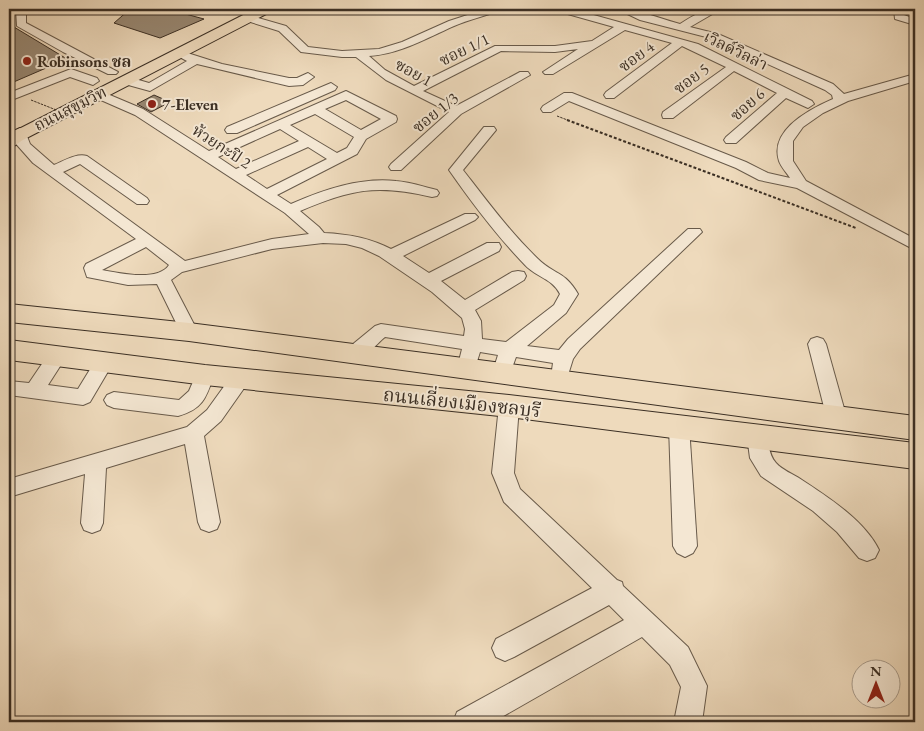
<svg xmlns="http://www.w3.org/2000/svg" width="924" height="731" font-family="'EB Garamond','Noto Serif Thai',serif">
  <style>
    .building { fill: #988873; stroke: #3b2f24 }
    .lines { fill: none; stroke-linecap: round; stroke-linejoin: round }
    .minor-casing { stroke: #685a4a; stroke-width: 2 }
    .major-casing { stroke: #3b2f24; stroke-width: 2 }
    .highway-casing { stroke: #3b2f24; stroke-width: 2 }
    .path-far1 { stroke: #3b2f24; stroke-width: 1; stroke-dasharray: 2.5 1; stroke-linecap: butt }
    .path { stroke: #3b2f24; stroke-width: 2; stroke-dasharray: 3 2; stroke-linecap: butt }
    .minor { fill: #f4e7d3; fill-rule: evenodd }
    .major { fill: #eedabc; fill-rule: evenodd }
    .highway { fill: #eedabc; fill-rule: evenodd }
    .path-bridge { stroke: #3b2f24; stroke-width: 1; stroke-dasharray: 2.5 1; stroke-linecap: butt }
    .poi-dot { fill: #8f2418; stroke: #f4e7d3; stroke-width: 2 }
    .labels { text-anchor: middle; stroke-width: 4; stroke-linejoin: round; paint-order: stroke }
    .far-street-label { font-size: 16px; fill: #3b2f24; stroke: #f4e7d3 }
    .far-poi-label { font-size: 16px; font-weight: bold; fill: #3b2f24; stroke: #f4e7d3; text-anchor: start }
    .street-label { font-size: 19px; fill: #3b2f24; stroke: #f4e7d3 }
  </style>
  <rect width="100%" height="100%" fill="#eedabc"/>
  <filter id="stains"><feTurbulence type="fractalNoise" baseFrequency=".004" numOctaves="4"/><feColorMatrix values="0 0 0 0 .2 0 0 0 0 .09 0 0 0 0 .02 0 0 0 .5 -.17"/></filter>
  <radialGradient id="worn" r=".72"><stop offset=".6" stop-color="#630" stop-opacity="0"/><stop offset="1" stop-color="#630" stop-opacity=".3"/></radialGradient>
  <g class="building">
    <path d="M130,9H167L204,19L160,38L114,23Z"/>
    <path d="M9,24L67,59L9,84Z"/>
    <path d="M154,95L170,102L151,112L137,104Z"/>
  </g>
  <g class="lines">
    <defs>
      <g id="minor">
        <path d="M16,9H26V23L118,72L116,74H108L63,52L17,26Z"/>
        <path d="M486,9H500L499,11C484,16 468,20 454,26C427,38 400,54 369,56L385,70L414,86L495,46H555L592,41L614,27L557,11L556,9H572L698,44L812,101L814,104L808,108L786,98L736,143H726L724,140L726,137L777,93L734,71L673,118H663L662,115L663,112L726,67L682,46L614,98H606L604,95L606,92L672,43L625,30L553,74H545L543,72L578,49L555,52L501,51L423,91L456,106L520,72H528L530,75L461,114L401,170H391L389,167L391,164L449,112L386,80L356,57H342L301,52L279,31L244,20L243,18L248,15L286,26L308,47L342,51L379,49L402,42L449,21Z"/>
        <path d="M617,9C634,8 662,19 680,24C694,15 704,9 721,9L690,27L718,34L833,84L844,94L915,74V81L848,101L823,113L803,127L793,141V161L806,181L915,239V250L797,188L759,180L736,168L569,101L551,112H543L541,109L543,106L564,93H572L746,162L768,173L790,178C787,173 781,167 779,161C769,130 810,109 833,99L832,95L825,90L710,38L640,20Z"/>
        <path d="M801,9H813L814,11L809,14Z"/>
        <path d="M894,9H904V15L915,19V25L895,19Z"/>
        <path d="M178,50L222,64L289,78H297L308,73L314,77L303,85L289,86L197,64L150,91L121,83L119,80L125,76L149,83L187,61L172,53L174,51Z"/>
        <path d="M71,69L97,78L99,81L93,85L70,77L9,101V93Z"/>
        <path d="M331,83L337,87L335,90L237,133H227L225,130L227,127Z"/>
        <path d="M98,90L143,109L209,151L346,91L396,116L397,119L396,122L366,139L357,154L277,195L291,204C323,190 360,177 396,181C410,182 424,187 437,190L439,193L437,196L432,197C378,184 351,189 300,211L319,227L324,233C348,234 370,238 391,249L465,214H475L478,217L475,220L403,256L429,273L487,243H499L501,247L499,251L441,281L465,300L512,272L518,271L524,272L526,276L524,280L475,310L481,321L482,339L506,342L554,305L560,294C553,279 536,277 525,265C497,236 472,203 449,170L484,127H494L496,130L463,170C487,201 510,232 538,259C554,275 564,270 578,294L566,313L527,346L559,350L568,339L688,229H700L702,232L580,349L573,359L568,375L561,377L554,375L552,370L553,363L516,357L508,379L501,381L494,379L492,374L498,355L480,352L473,374L466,376L459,374L457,369L462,349L385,337C374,346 363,363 347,359L345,354L347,349L375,326L381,324L464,336L465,329L462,318L432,292L379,256L362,248L346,244L323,243L272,249L182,272L171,280L198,332L195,337L189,338L183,337L157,284L128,285L87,277L84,268L86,264L136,239L33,163L17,145L13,134L15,131H25L30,144L54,165C64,161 76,153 87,156L147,198L149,201L147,204H137L80,164L63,172L185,261L272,239L309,234L285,213L135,115L94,97L92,94L94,91ZM346,100L381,119L361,130L325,109ZM315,114L354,137L347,148L337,153L290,125ZM280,129L299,141L236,169L218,157ZM308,147L327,159L267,189L246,175ZM146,247L169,265C158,282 119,273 102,270Z"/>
        <path d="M817,337L823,339L826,344L847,419L844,425L837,427L830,425L827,419L808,344L811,339Z"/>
        <path d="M57,350L64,352L66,357L48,385L78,389L97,358L104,356L111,358L113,363L90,402L83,405L9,395V381L29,383L50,352Z"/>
        <path d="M205,368L212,370L214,375C206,398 203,409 178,416L114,408L107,405L104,400L107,395L114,392L179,400L189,391L198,370Z"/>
        <path d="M240,372L247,374L250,379L247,384L221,421L204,436L220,522L217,529L209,532L201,529L198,522L185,444L106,468L103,523L100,530L92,533L84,530L81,523L85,474L9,497V479L187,427L207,410L233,374Z"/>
        <path d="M509,398L516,401L519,406L514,473L520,489L617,580L622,582L623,586L688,647L707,686L702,722H674L681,687L670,665L642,637L493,722H453L457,712L624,620L609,605L514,657L505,661L496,657L492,648L496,639L592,588L504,502L492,473L499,406L502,401Z"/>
        <path d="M679,418L686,420L689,426L697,546L693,553L685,557L677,553L673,546L669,426L672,420Z"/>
        <path d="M757,428L764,430C770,441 767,453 776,463C782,470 793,474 802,480C828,497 865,521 879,550L875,558L867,561L859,558L837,532L813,511L761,476L750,458L747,436L750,430Z"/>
      </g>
      <path id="major" d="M255,9H271L270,12L15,144L9,145V134Z"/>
      <g id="highway">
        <path d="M20,128L27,130L30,134L16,145L9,147V133Z"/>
        <path d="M9,304L189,323L915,416V440L189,341L9,322Z"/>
        <path d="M9,340L205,365L509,395L915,443V469L509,417L205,385L9,360Z"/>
      </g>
    </defs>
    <use href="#minor" class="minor-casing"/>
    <use href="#major" class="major-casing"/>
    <use href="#highway" class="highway-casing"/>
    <path class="path-far1" d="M557,116L570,121"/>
    <path class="path" d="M567,120L856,228"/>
    <use href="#minor" class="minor"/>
    <use href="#major" class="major"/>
    <use href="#highway" class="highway"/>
    <path class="path-bridge" d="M31,100L74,117"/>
  </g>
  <g class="poi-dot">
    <circle cx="27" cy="61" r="5"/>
    <circle cx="152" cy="104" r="5"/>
  </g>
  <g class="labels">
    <g class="far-street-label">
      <text transform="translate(464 49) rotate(-26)" y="6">ซอย 1/1</text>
      <text transform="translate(736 50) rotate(26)" y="6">เวิลด์วิลล่า</text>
      <text transform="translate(636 56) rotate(-37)" y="6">ซอย 4</text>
      <text transform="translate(414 72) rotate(29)" y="6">ซอย 1</text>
      <text transform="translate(691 78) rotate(-37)" y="6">ซอย 5</text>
      <text transform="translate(747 104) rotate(-42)" y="6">ซอย 6</text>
      <text transform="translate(70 108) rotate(-27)" y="6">ถนนสุขุมวิท</text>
      <text transform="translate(435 112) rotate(-39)" y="6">ซอย 1/3</text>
      <text transform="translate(222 146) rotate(33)" y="6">ห้วยกะปิ 2</text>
    </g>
    <g class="far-poi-label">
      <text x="37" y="67">Robinsons ชล</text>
      <text x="162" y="110">7-Eleven</text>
    </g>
    <g class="street-label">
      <text transform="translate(462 402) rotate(6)" y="7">ถนนเลี่ยงเมืองชลบุรี</text>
    </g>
  </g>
  <rect width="924" height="731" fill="none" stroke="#eedabc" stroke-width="30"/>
  <rect x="10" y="10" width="904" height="711" fill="none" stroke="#3b2f24" stroke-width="2.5"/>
  <rect x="15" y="15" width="894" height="701" fill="none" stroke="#3b2f24"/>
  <g transform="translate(876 684)"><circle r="24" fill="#f4e7d3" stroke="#aa9d8d"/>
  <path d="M0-4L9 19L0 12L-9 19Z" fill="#8f2418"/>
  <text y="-8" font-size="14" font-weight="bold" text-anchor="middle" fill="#3b2f24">N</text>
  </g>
  <rect width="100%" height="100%" filter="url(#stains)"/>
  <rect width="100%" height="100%" fill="url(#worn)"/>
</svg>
